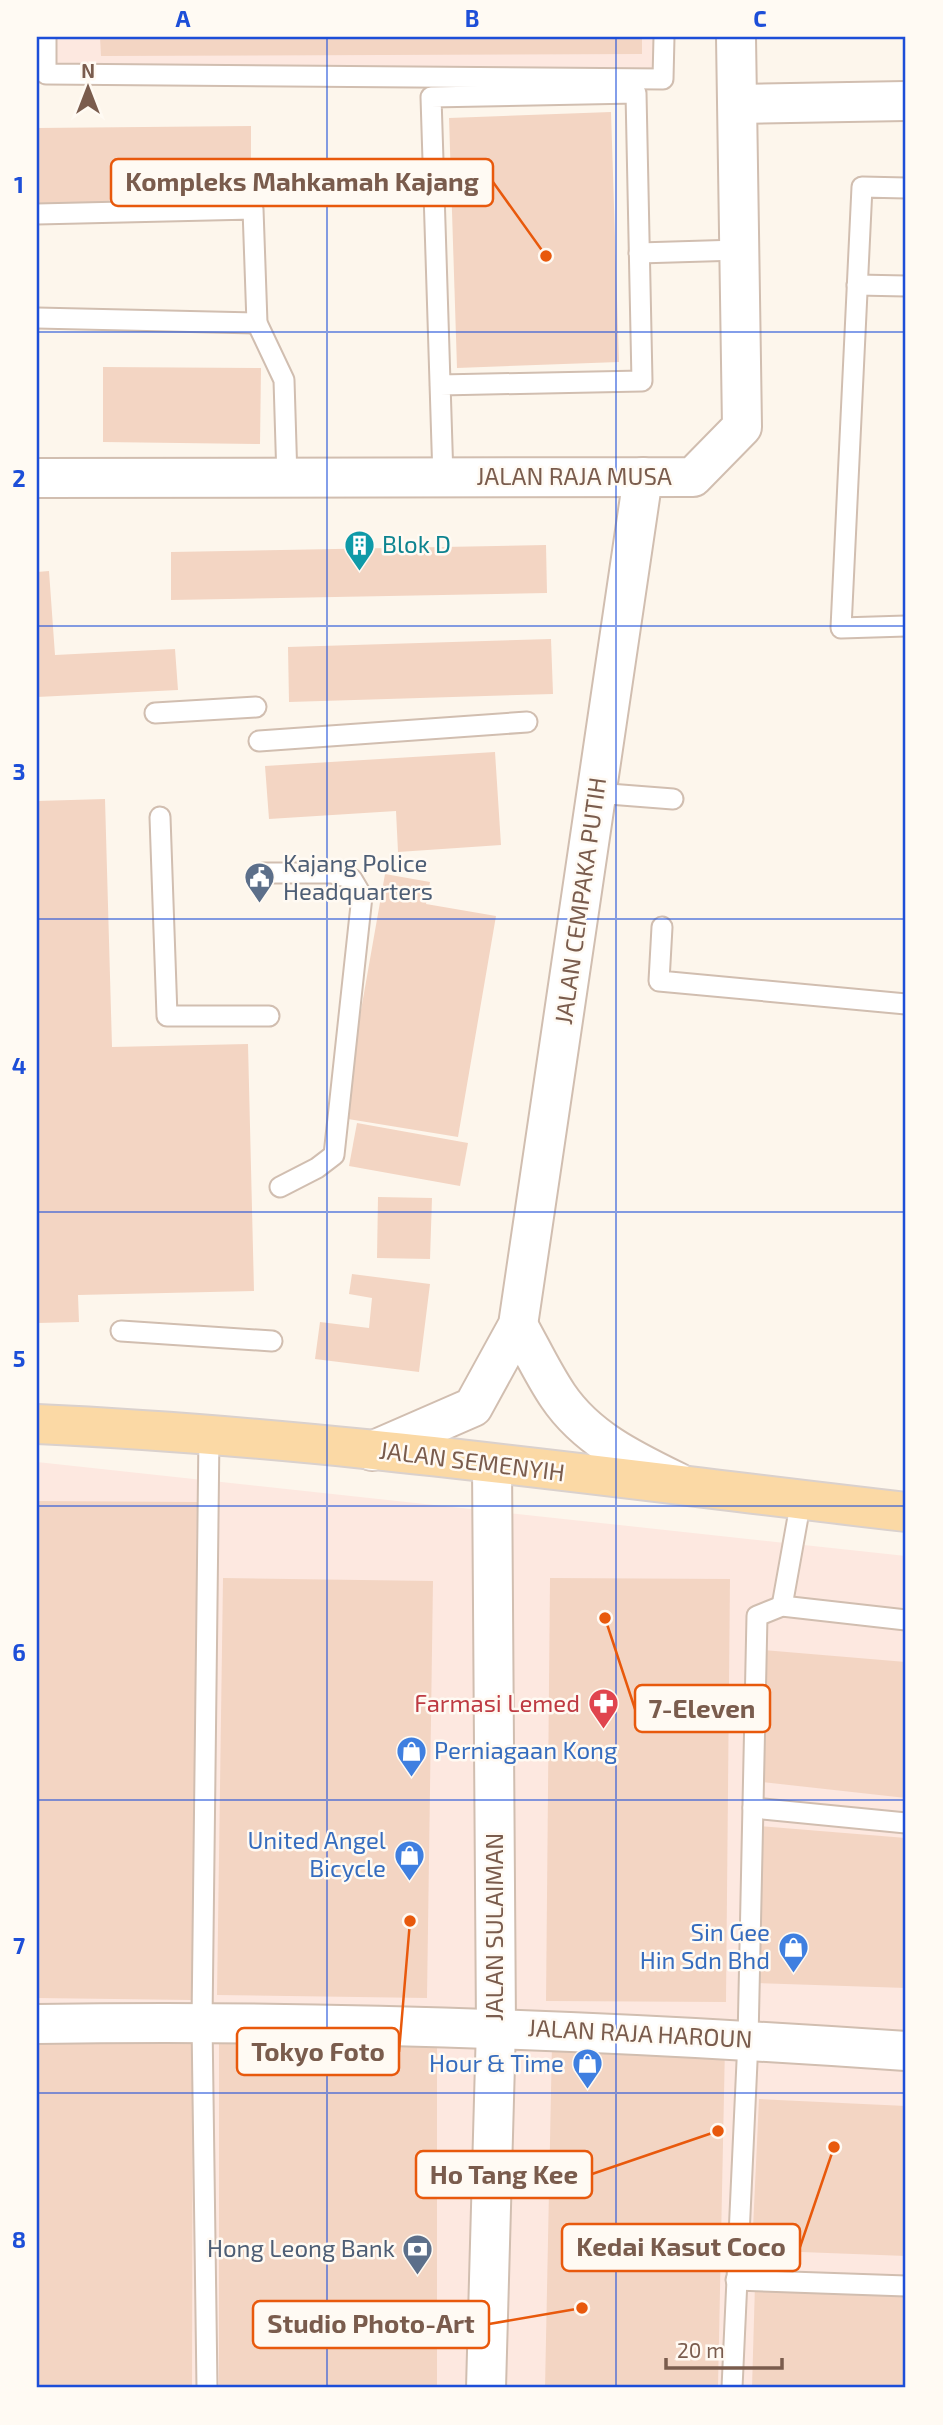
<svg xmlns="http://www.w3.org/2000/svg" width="943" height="2425" font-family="'Exo 2',sans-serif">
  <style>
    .commercial { fill: #fde8e0 }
    .building { fill: #f3d5c3 }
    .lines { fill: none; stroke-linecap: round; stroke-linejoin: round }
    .service-casing { stroke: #d1beb0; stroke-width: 23 }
    .minor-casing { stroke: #d1beb0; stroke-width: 42 }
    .primary-casing { stroke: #dad1cd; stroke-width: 42 }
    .service { stroke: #fff; stroke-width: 19 }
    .minor { stroke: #fff; stroke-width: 38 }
    .primary { stroke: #fbd9a5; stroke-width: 38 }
    .grid { fill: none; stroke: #1d4ed8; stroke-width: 2; stroke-opacity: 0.55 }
    .labels { text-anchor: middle; stroke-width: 5; stroke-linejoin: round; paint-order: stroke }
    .street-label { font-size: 24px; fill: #7a5c4d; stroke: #fffaf3 }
    .culture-label { font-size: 24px; fill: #0d838f; stroke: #fffaf3; text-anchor: start }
    .service-label { font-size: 24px; fill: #4e5e75; stroke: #fffaf3; text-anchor: start }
    .health-label { font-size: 24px; fill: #be3a42; stroke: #fffaf3; text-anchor: end }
    .shop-label { font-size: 24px; fill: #366cbe; stroke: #fffaf3; text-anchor: end }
    .leader { fill: none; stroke: #e8590c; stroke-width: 2.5 }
    .callout-dot { fill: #e8590c; stroke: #fffaf3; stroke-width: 2.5 }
    .callout { fill: #fffaf3; stroke: #e8590c; stroke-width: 2.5 }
    .callout-label { font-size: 26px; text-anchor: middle; font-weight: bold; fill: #7a5c4d }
    .neatline { fill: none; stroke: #1d4ed8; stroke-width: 2.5 }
    .grid-label { font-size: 23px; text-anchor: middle; font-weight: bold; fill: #1d4ed8 }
  </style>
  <rect width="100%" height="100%" fill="#fdf6ec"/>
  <g class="commercial">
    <path d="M37,37H673V79L37,81Z"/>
    <path d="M37,1462L906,1556V2388H37Z"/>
  </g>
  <g class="building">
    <path d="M100,37H642V54L101,56Z"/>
    <path d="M611,112L619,362L457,368L449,118Z"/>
    <path d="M251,126V204L37,206V128Z"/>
    <path d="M103,367L261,368L260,444L103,442Z"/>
    <path d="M546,545L547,593L171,600V552Z"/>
    <path d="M49,571L55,655L175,649L178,690L37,697V572Z"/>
    <path d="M551,639L553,694L289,702L288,647Z"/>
    <path d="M495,752L501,845L398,852L396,811L269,819L265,766Z"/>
    <path d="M105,799L112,1047L248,1044L254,1291L78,1295L79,1322L37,1323V801Z"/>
    <path d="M385,874L430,882L426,904L496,916L458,1137L342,1118Z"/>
    <path d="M357,1123L468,1143L460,1186L349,1166Z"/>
    <path d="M378,1197L432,1198L430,1259L377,1258Z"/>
    <path d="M352,1274L430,1284L419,1372L315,1359L320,1322L369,1328L372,1298L349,1294Z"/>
    <path d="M37,1501L197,1502L192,2000L37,1998Z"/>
    <path d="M223,1578L433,1581L427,1998L217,1995Z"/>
    <path d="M550,1578L730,1579L726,2002L546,2001Z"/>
    <path d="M763,1650L906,1662V1798L761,1782Z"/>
    <path d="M760,1826L906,1838V1988L757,1983Z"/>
    <path d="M37,2036L193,2037L192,2388H37Z"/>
    <rect x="219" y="2036" width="218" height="352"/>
    <path d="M552,2042L725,2046L718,2388H545Z"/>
    <path d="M759,2099L906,2106V2256L752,2250Z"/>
    <path d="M755,2284L906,2289V2388H752Z"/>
  </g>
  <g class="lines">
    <defs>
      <g id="service">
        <path d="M46,37V74L663,79L664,37"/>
        <path d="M906,188L862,187L841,628L906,626"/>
        <path d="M37,214L253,209L257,323L284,380L287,479"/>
        <path d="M639,253L739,250"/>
        <path d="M857,285L906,286"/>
        <path d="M37,318L257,323"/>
        <path d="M440,385L642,381L636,93L431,97L443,478"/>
        <path d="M155,713L256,707"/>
        <path d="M259,741L527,722"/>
        <path d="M596,793L673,799"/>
        <path d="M160,817L167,1016H269"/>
        <path d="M264,873H332L352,879L362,896L334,1155L317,1168L280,1187"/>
        <path d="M662,927L659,981L906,1004"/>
        <path d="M121,1331L272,1341"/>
        <path d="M782,1606L801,1500"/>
        <path d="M753,1808L906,1823"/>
        <path d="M736,2280L906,2286"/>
        <path d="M207,2388L202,2022L209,1435"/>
        <path d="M732,2388L748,2040L757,1616L782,1606L906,1620"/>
      </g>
      <g id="minor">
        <path d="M738,104L906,101"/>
        <path d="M37,478L693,477L742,427L736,37"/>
        <path d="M518,1325C531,1348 543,1374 558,1396C587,1439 634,1461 679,1483"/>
        <path d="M372,1451L473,1407L518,1325L643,477"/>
        <path d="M37,2024C328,2019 616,2031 906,2051"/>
        <path d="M486,2388L496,2027L492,1465"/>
      </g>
      <path id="primary" d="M37,1424C328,1437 617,1479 906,1512"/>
    </defs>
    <use href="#service" class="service-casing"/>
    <use href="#minor" class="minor-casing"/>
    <use href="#primary" class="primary-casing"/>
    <use href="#service" class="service"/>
    <use href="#minor" class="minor"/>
    <use href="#primary" class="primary"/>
  </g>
  <path class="grid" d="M327,37V2388M616,37V2388M37,332H906M37,626H906M37,919H906M37,1212H906M37,1506H906M37,1800H906M37,2093H906"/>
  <defs>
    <symbol id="building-pin" viewBox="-11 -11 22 30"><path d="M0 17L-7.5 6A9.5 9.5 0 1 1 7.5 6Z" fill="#0f9aa8" stroke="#fffaf3"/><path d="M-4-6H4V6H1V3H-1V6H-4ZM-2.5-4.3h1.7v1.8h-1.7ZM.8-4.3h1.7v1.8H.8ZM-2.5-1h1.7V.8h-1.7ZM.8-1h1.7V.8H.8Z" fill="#fff"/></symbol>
    <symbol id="civic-pin" viewBox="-11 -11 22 30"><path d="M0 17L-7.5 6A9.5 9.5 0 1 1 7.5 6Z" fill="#5c6f8a" stroke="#fffaf3"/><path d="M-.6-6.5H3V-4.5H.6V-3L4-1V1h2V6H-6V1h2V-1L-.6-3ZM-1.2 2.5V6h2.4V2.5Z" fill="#fff"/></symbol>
    <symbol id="pharmacy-pin" viewBox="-11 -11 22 30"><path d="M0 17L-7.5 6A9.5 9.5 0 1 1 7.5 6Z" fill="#e0444e" stroke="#fffaf3"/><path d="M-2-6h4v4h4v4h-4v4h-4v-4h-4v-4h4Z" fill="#fff"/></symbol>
    <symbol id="shop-pin" viewBox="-11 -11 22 30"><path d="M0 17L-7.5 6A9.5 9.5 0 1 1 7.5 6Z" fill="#3f7fe0" stroke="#fffaf3"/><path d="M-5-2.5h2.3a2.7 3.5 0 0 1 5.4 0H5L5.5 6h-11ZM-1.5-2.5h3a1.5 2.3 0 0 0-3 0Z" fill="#fff"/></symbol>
    <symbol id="bank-pin" viewBox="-11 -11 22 30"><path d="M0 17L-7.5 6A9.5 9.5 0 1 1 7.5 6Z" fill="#5c6f8a" stroke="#fffaf3"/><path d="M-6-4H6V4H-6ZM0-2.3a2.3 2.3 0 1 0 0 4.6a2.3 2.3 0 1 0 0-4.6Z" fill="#fff"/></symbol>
  </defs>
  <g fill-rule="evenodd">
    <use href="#building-pin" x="342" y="528" width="35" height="47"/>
    <use href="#civic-pin" x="242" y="860" width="35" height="47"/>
    <use href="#pharmacy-pin" x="586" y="1686" width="35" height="47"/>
    <use href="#shop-pin" x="394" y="1734" width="35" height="47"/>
    <use href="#shop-pin" x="392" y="1838" width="35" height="47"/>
    <use href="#shop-pin" x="776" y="1930" width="35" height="47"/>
    <use href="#shop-pin" x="570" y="2046" width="35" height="47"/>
    <use href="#bank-pin" x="400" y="2232" width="35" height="47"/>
  </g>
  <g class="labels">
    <g class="street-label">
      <text x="574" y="485">JALAN RAJA MUSA</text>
      <text transform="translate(581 901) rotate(-82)" y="8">JALAN CEMPAKA PUTIH</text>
      <text transform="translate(472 1462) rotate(7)" y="8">JALAN SEMENYIH</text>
      <text transform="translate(495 1927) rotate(-90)" y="8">JALAN SULAIMAN</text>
      <text transform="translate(640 2034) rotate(3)" y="8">JALAN RAJA HAROUN</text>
    </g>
    <g class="culture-label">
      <text x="382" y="553">Blok D</text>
    </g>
    <g class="service-label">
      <text x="283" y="872">Kajang Police<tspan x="283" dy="28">Headquarters</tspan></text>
      <text x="395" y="2257" text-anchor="end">Hong Leong Bank</text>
    </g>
    <g class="health-label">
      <text x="580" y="1712">Farmasi Lemed</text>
    </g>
    <g class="shop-label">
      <text x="434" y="1759" text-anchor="start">Perniagaan Kong</text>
      <text x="386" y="1849">United Angel<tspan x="386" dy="28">Bicycle</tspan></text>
      <text x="770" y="1941">Sin Gee<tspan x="770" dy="28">Hin Sdn Bhd</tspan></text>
      <text x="564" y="2072">Hour &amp; Time</text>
    </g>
  </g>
  <path class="leader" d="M546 256L493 182M605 1618L635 1709M410 1921L399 2052M718 2131L592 2174M834 2147L800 2247M582 2308L489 2324"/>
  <g class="callout-dot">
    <circle cx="546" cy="256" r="7"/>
    <circle cx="605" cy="1618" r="7"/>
    <circle cx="410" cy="1921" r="7"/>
    <circle cx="718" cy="2131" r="7"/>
    <circle cx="834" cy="2147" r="7"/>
    <circle cx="582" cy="2308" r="7"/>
  </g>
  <g class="callout">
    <rect x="111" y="159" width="382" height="47" rx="7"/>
    <rect x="635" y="1685" width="135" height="47" rx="7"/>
    <rect x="237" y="2028" width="162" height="47" rx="7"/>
    <rect x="416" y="2151" width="176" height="47" rx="7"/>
    <rect x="562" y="2224" width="238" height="47" rx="7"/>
    <rect x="253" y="2301" width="236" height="47" rx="7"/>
  </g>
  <g class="callout-label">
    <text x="302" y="191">Kompleks Mahkamah Kajang</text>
    <text x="702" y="1718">7-Eleven</text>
    <text x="318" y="2061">Tokyo Foto</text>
    <text x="504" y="2184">Ho Tang Kee</text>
    <text x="681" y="2256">Kedai Kasut Coco</text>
    <text x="371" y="2333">Studio Photo-Art</text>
  </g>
  <rect width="943" height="2425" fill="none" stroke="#fffaf3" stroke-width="77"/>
  <g transform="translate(88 88)" stroke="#fffaf3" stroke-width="5" paint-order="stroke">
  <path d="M0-5L12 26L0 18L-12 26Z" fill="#7a5c4d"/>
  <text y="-10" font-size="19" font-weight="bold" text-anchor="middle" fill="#7a5c4d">N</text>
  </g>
  <path d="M666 2358v10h116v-10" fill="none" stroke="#7a5c4d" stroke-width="3.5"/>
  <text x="677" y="2358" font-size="21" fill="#7a5c4d" stroke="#fffaf3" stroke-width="5" paint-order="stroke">20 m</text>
  <rect x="38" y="38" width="866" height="2348" class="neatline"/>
  <g class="grid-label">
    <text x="183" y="27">A</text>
    <text x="472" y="27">B</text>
    <text x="760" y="27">C</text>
    <text x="19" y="193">1</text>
    <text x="19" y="487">2</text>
    <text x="19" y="780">3</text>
    <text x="19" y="1074">4</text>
    <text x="19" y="1367">5</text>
    <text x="19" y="1661">6</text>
    <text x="19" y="1954">7</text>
    <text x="19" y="2248">8</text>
  </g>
</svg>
